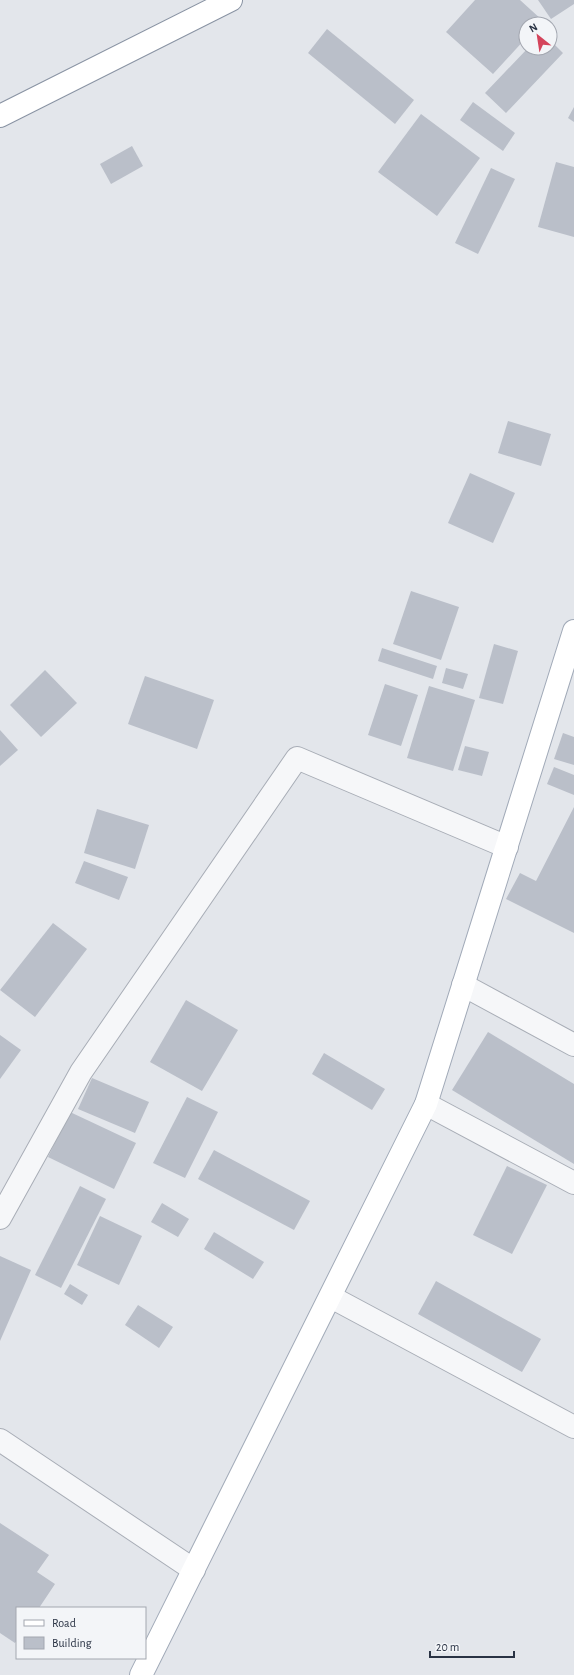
<svg xmlns="http://www.w3.org/2000/svg" width="574" height="1675" font-family="'Alegreya Sans',sans-serif">
  <style>
    .building { fill: #babfc9 }
    .lines { fill: none; stroke-linecap: round; stroke-linejoin: round }
    .minor-casing { stroke: #a8adb6; stroke-width: 24 }
    .major-casing { stroke: #a1aab8; stroke-width: 24 }
    .highway-casing { stroke: #8993a3; stroke-width: 24 }
    .minor { stroke: #f6f7f9; stroke-width: 22 }
    .major { stroke: #fff; stroke-width: 22 }
    .highway { stroke: #fff; stroke-width: 22 }
  </style>
  <rect width="100%" height="100%" fill="#e3e6eb"/>
  <g class="building">
    <path d="M475,0H520L542,20L538,24H526V38L493,74L446,32Z"/>
    <path d="M538,0H574V4L551,19Z"/>
    <path d="M327,29L414,100L395,124L308,53Z"/>
    <path d="M550,40L563,53L506,113L485,93L528,48H550Z"/>
    <path d="M473,102L515,133L503,151L460,120Z"/>
    <path d="M574,107V122L568,118Z"/>
    <path d="M421,114L480,158L437,216L378,172Z"/>
    <path d="M132,146L143,166L111,184L100,164Z"/>
    <path d="M556,162L574,167V237L538,227Z"/>
    <path d="M491,168L515,179L478,254L455,243Z"/>
    <path d="M508,421L551,434L541,466L498,453Z"/>
    <path d="M470,473L515,493L493,543L448,523Z"/>
    <path d="M411,591L459,607L441,660L393,644Z"/>
    <path d="M494,644L518,651L503,704L479,698Z"/>
    <path d="M382,648L437,666L433,679L378,661Z"/>
    <path d="M446,668L468,674L463,689L442,683Z"/>
    <path d="M45,670L77,703L41,737L10,705Z"/>
    <path d="M145,676L214,700L197,749L128,724Z"/>
    <path d="M385,684L418,695L401,746L368,735Z"/>
    <path d="M429,686L475,700L453,771L407,758Z"/>
    <path d="M0,730L18,750L0,766Z"/>
    <path d="M563,733L574,737V765L554,759Z"/>
    <path d="M465,746L489,752L482,776L458,770Z"/>
    <path d="M554,767L574,775V795L547,784Z"/>
    <path d="M574,807V933L506,899L520,873L536,881Z"/>
    <path d="M97,809L149,825L135,869L84,853Z"/>
    <path d="M84,861L128,877L119,900L75,883Z"/>
    <path d="M53,923L87,949L35,1017L0,990Z"/>
    <path d="M186,1000L238,1030L202,1091L150,1062Z"/>
    <path d="M488,1032L574,1084V1164L452,1090Z"/>
    <path d="M0,1035L21,1050L0,1079Z"/>
    <path d="M324,1053L385,1089L372,1110L312,1074Z"/>
    <path d="M92,1078L149,1102L135,1133L78,1109Z"/>
    <path d="M187,1097L218,1112L185,1178L153,1163Z"/>
    <path d="M70,1112L136,1143L114,1189L48,1157Z"/>
    <path d="M214,1150L310,1201L294,1230L198,1179Z"/>
    <path d="M507,1166L547,1185L512,1254L473,1235Z"/>
    <path d="M80,1186L106,1199L61,1288L35,1275Z"/>
    <path d="M162,1203L189,1219L178,1237L151,1222Z"/>
    <path d="M100,1216L142,1236L119,1285L77,1265Z"/>
    <path d="M214,1232L264,1262L253,1279L204,1249Z"/>
    <path d="M0,1256L31,1270L0,1341Z"/>
    <path d="M436,1281L541,1339L522,1372L418,1314Z"/>
    <path d="M70,1284L88,1295L82,1305L64,1294Z"/>
    <path d="M138,1305L173,1327L159,1348L125,1325Z"/>
    <path d="M0,1523L49,1555L37,1572L55,1584L39,1608H17V1640L15,1643L0,1633Z"/>
  </g>
  <g class="lines">
    <defs>
      <g id="minor">
        <path d="M463,985L574,1045"/>
        <path d="M426,1104L574,1183"/>
        <path d="M0,1218L81,1072L297,758L507,847"/>
        <path d="M331,1297L574,1427"/>
        <path d="M0,1440L194,1570"/>
      </g>
      <path id="major" d="M141,1675L426,1104L574,631"/>
      <path id="highway" d="M0,116L231,0"/>
    </defs>
    <use href="#minor" class="minor-casing"/>
    <use href="#major" class="major-casing"/>
    <use href="#highway" class="highway-casing"/>
    <use href="#minor" class="minor"/>
    <use href="#major" class="major"/>
    <use href="#highway" class="highway"/>
  </g>
  <rect x="16" y="1607" width="130" height="52" fill="#f3f5f8" stroke="#a3a7b0"/>
  <rect x="24" y="1620" width="20" height="6" fill="#ffffff" stroke="#a3a7b0"/>
  <text x="52" y="1627" font-size="12" fill="#2a3344">Road</text>
  <rect x="24" y="1637" width="20" height="12" fill="#babfc9" stroke="#a3a7b0"/>
  <text x="52" y="1647" font-size="12" fill="#2a3344">Building</text>
  <g transform="translate(538 36) rotate(330)"><circle r="19" fill="#f3f5f8" stroke="#a3a7b0"/>
  <path d="M0-3L7 15L0 10L-7 15Z" fill="#d4445b"/>
  <text y="-6" font-size="11" font-weight="bold" text-anchor="middle" fill="#2a3344">N</text>
  </g>
  <path d="M430 1651v6h84v-6" fill="none" stroke="#2a3344" stroke-width="2"/>
  <text x="436" y="1651" font-size="12" fill="#2a3344" stroke="#f3f5f8" stroke-width="3" paint-order="stroke">20 m</text>
</svg>
